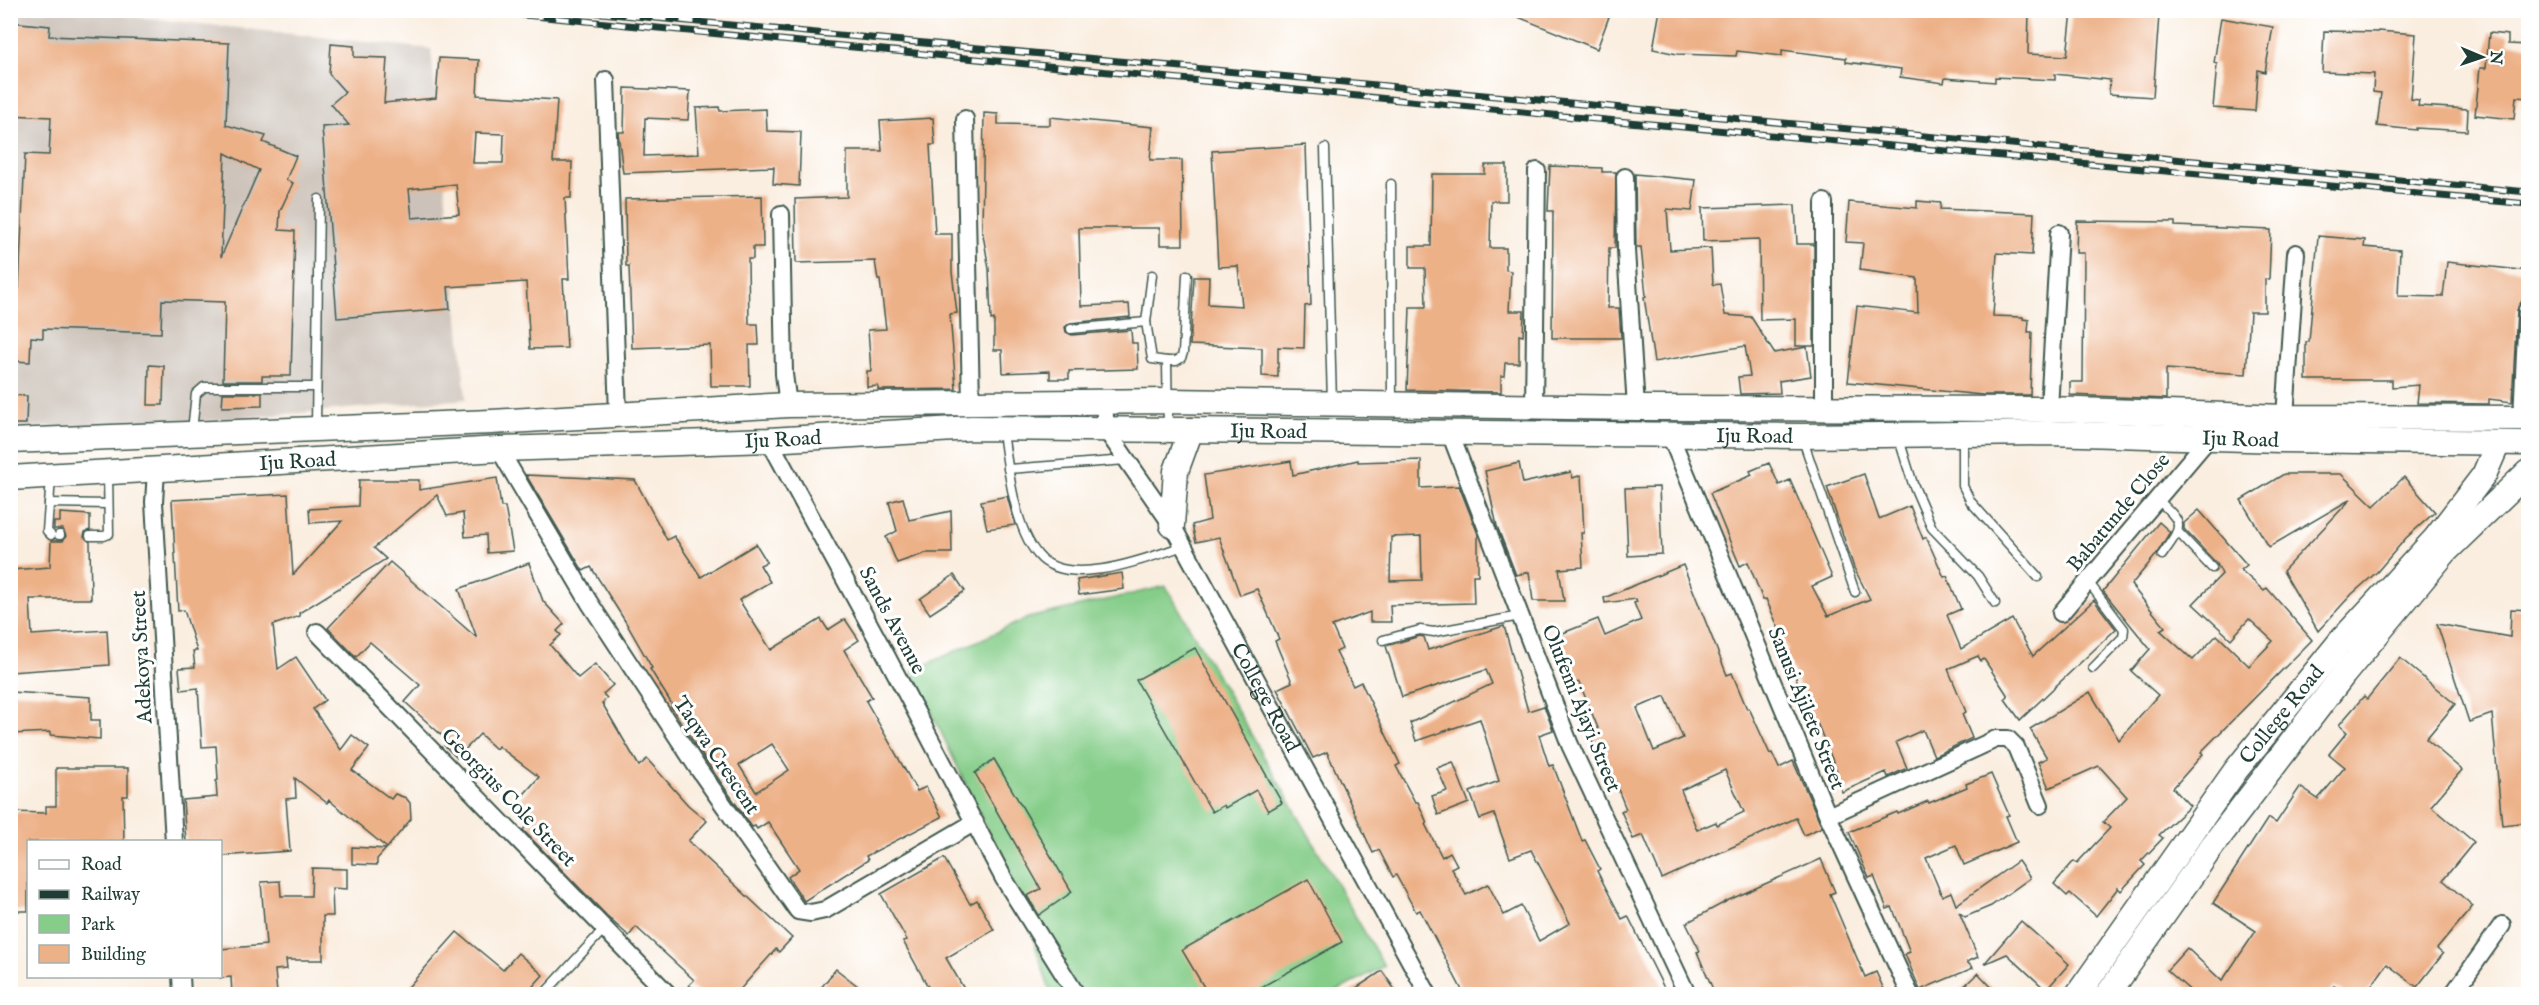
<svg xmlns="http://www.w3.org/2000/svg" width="2539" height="1005" font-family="'IM FELL English',serif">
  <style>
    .industrial { fill: #ccc2b9 }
    .green { fill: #85cd89; stroke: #52855e; stroke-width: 1.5 }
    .building { fill: #edb188; fill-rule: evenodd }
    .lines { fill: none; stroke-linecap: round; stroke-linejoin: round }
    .service-casing { stroke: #40584e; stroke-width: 11 }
    .minor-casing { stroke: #40584e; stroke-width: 20 }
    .secondary-casing { stroke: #40584e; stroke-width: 27 }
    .service { stroke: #fff; stroke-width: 8 }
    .minor { stroke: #fff; stroke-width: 16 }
    .secondary { stroke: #fff; stroke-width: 24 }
    .rail-casing { stroke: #1f3d34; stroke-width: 7 }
    .rail { stroke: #fff; stroke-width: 4.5; stroke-dasharray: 14; stroke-linecap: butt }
    .labels { text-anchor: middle; stroke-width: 6; stroke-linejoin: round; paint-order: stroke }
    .street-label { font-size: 21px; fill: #1f3d34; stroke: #fff }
  </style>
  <rect width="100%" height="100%" fill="#fff"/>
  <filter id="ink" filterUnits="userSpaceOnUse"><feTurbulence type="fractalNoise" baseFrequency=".0167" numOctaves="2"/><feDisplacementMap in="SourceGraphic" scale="12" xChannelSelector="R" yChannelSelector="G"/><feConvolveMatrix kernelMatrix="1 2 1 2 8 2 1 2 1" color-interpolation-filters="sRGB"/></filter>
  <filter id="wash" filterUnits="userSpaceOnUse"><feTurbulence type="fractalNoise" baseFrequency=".008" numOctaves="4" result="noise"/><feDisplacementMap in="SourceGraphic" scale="24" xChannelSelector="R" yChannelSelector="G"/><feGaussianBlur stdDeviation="1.35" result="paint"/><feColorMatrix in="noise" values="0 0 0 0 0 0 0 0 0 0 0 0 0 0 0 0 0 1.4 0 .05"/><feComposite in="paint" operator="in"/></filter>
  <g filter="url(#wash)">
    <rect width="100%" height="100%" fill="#faeee0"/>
    <path class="industrial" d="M10,11H81L431,49L466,399L193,422L11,428Z"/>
    <path class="green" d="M1166,586L1384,966L1332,994H1051L1021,901L912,671L1028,618Z"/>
    <g id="blocks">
      <g class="building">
        <path d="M1501,10H1602L1610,14L1597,49Z"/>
        <path d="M1660,10H1922L1955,16L1956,10H2029L2028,54L2067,56L2072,12L2115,15V11L2159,15L2153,97L2109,94L2110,80L2055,74V80L1995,77V82L1945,78L1944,83L1900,77L1901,69L1846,62V58L1782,50V56L1737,51L1736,56L1677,54L1653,49Z"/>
        <path d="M2221,18L2273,27L2265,72L2258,70L2255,111L2213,108L2217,64L2214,63Z"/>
        <path d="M10,22L50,26L49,36L229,43L226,125L266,136L263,142L296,156L286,180L293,183L280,211L279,230L295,231L291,376H262V381H223L225,302L162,300L161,333L43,329V338L31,337L30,362L14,361L15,327H10L12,287L19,288L25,154L49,155L51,117L10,115ZM225,153L259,170L221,257Z"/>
        <path d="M2324,31L2378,32V31L2416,34L2411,99L2419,100L2418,106L2468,109L2467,131L2416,128V130L2377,126L2381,93L2373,92L2374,74L2322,72Z"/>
        <path d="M2489,33L2508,35V44L2529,45V98L2516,97L2514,119L2475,115L2480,68H2486Z"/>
        <path d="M331,44L354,46V57L387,58L384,103L436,98L439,58L479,60L477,95L557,100L553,162H572L571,198H565L569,279H563L567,348L530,349L526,282L448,287L450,309L337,318L322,127L349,125L331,104L345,92L329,74ZM475,133L504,134L503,163H473ZM456,184L459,214L412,218L409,189Z"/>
        <path d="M625,88L690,91L688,120L645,118L644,156L699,154L696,108L719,107L720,111L766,109L767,131L801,132L799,186L773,184L774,167L623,173L618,132H624Z"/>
        <path d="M984,113L998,114V124L1050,125V117L1153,127L1150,160H1182L1183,245H1160V228H1079L1081,306L1129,304L1130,317L1070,323L1065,327L1066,332L1072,335L1131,330L1132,343H1137L1138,369L1069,371V379H1050V371L1003,373L1002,350H994V319L991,320L989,269L982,229Z"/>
        <path d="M933,118L935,145H930L935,234H952V272L957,313L950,314L956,389L878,390V386L867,387V371H871L868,330L886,329L880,280H878L875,261L796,263L795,199L847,197V151H882L880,121Z"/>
        <path d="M1306,145L1311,305L1305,306L1304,348L1278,347V377L1262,376V348L1190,345L1194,277H1209L1208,304L1242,306L1238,266L1218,267L1212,151Z"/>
        <path d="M1485,165H1507V201H1491L1490,248H1506V270L1511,271L1509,311H1524L1523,336L1519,335V363H1505L1504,376H1501V392L1407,390L1410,307H1426L1425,268H1410V246H1431L1432,174H1485Z"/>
        <path d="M1550,166L1602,168V172H1616L1615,248H1609L1608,308H1619L1621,338H1552L1553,211H1548Z"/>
        <path d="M1635,174L1696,180L1692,211L1667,209L1670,250L1711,248L1713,285L1720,284L1725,315L1751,317L1774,353L1807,347L1811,376L1779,381L1780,393L1740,394L1738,377L1750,376L1745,346L1654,362L1644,297L1646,296L1641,247H1636Z"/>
        <path d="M762,196L763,247H753V259H748L749,324H758L759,345H749L750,386H711L710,345L632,348L629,266H626L625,199Z"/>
        <path d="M1917,201L1941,203L1940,209L2034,213L2032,255L1997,253L1993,316L2023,317V319L2029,320L2028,332H2032L2030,395H1983L1848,382L1857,306L1918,313L1917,278L1860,270L1863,243L1846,242L1849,202L1917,208Z"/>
        <path d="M1795,205L1797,244H1814V346H1796V319L1760,320L1759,239L1703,241L1702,208Z"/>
        <path d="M2077,221L2175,222V226L2271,230L2269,280L2265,279V312H2250L2246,374L2166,369V399L2070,395V382H2083L2084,253H2076Z"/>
        <path d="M2318,236L2365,240L2364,247L2400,250L2398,296L2443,297L2447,262L2529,271V300L2522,301L2517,310L2512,402L2489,399V404L2417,403L2419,385L2392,387V380H2306V342H2309Z"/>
        <path d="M149,365L164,366L163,405H148Z"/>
        <path d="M223,393H262V406L222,407Z"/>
        <path d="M10,395L27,396L26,424H10Z"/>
        <path d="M1358,460V462L1421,460V488L1459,486L1478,534V575H1473L1474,603L1390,605L1391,622H1370V612L1332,626L1342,649L1336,652L1353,686L1361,682L1400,764L1396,766L1415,802H1418L1427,823L1425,824L1442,857L1450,852L1457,865L1451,868L1466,895L1488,884L1504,915L1521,906L1539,941L1570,923L1531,850L1510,858L1494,814L1480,819L1470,792L1499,781L1480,719L1416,741L1410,723L1492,684L1486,670L1402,697L1386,646L1420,636L1424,637L1428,650L1504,626L1528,711L1544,706L1553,730L1539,735L1549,766L1553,765L1582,841L1585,840L1600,869L1597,871L1622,919L1628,916L1667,994H1464L1420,910L1416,912L1396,875L1393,877L1379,850L1373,853L1327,752L1313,758L1277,689L1292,682L1275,641L1279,639L1257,589L1240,595L1219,537L1196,542L1192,525L1210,520L1204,475L1291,461L1293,475ZM1421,536L1422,580L1390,581L1391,537Z"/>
        <path d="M1519,463L1523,483L1571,472L1573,478L1581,475L1584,533H1581L1583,567L1559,569L1564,601H1533L1529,572L1516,575L1497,526L1485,471Z"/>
        <path d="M1769,463L1779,485L1790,480L1832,577L1812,586L1828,616L1870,599L1854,568L1827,487L1864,474L1879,519L1910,506L1923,539L1926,537L1944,577L1947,576L1961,609L1947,615L1961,649L2012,619L2033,656L2094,600L2116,629L2020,720L2005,699L2008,696L1984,659L1981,661L1978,656L1948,669L1966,712L1962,714L1972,738L1934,756L1923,730L1896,742L1907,768L1888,777L1886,772L1842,792L1834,772L1837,771L1817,723L1811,725L1797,691L1801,690L1785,651L1788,650L1766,599L1763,600L1748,562L1740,566L1710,493L1752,475L1750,471Z"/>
        <path d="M2284,474H2341L2374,506L2404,477L2435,512L2406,538L2377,572L2352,594L2318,631L2283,571L2351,499L2269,547L2241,500Z"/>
        <path d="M526,475L635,480L667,540L674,536L701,577L756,544L767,562L760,565L770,582L739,600L771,650L821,619L828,630L845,619L859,640L844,650L872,697L866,701L917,791L926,787L942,817L866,856L868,860L804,901L788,877L799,869L768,822L757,829L755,826L752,827L706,761L671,707L673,706L650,669L652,668L625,621L591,567L583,571ZM772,744L789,770L756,792L739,765Z"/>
        <path d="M497,478L501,507H505L513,551L487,553L486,535L465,537L463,513L447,516L437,495L374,548L386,559L299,613L300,616L273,625L278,669L296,657L325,700L313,709L341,750L352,735L369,748L352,770L391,799L395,794L406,798L410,803L411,819L387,848L329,800L327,803L295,778L296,798L286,799L290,851L220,856V842H186L183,800L217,797L216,781L218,780L216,746L202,747L198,688L181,690L179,668L195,667L193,651H197L184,610L178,611L172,500L288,494L293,575L342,521L310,523L309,509L358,506L359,480H419V490Z"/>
        <path d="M1659,487L1662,554L1628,556L1625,488Z"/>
        <path d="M1007,496L1015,525L987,529L981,501Z"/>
        <path d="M903,498L909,520L951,511L952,553H926L897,563L886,537L897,531L889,502Z"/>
        <path d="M2199,510L2247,565L2241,570L2264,591L2267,588L2312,640L2201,752L2203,754L2173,788L2190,806L2159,835L2163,838L2141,861L2145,865L2121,891L2118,888L2096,916L2070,893L2067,896L2054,884L2074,861L2077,863L2110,828L2103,822L2127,797L2099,766L2049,788L2038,762L2047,758L2030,729L2090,692L2119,740L2158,695L2131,671L2150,649L2103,591L2159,522L2170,532L2156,555L2131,585L2165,627L2160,630L2193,660L2217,635L2249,666L2273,641L2249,619L2231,639L2193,604L2222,574L2217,564L2184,529V523Z"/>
        <path d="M60,513L90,515V530L85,532L84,537L90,542L91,599H30L32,635L107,630L109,665L10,672V570L50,567L51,541H63L66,536L63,529H54V522H60Z"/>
        <path d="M390,562L477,638L459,589L529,563L543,601L564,624L557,631L561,635L550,645L578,678L595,664L613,685L603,694L607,698L602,703L639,766L647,759L688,805L707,821L688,841L792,938L779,952L776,949L736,994H700L689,985L694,980L636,927L629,936L612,921L523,830L535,816L518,801L539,777L498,746L496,749L480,734L457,758L444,745L448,741L405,702L420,685L370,642L356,657L328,628Z"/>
        <path d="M1683,565L1727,675L1732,673L1747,709L1749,708L1770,754L1772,753L1779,768L1793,761L1822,827L1804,835L1796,818L1662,879L1643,835L1633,839L1621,811L1626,809L1606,760L1601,762L1588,732L1598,728L1579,682L1573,685L1553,637L1598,619L1605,636L1641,620L1634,603L1637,602L1636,599L1605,603L1604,598ZM1665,696L1683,738L1654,751L1637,708ZM1725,770L1744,812L1717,825L1716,822L1697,830L1681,790Z"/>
        <path d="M1122,573L1124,589L1079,595L1077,580Z"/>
        <path d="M954,575L965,591L930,614L920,599Z"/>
        <path d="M2511,609L2529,610V732H2525L2529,772V822L2502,825L2492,714L2469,722L2437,624L2510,637Z"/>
        <path d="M1195,648L1282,803L1268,811L1256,790L1225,808L1224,805L1212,812L1136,680Z"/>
        <path d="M2400,658L2455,704L2426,739L2462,770L2431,806L2474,842L2443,880L2473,906L2437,949L2443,954L2417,987L2387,964L2366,994H2347L2334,986L2327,994H2194L2167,970L2187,948L2222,981L2256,931L2213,903L2268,818L2276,823L2300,787L2318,799L2345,767L2329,754L2347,732L2339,725L2364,696L2367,699Z"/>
        <path d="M10,692L91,697V720H100V739L50,735V732L10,734Z"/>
        <path d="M994,759L1072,892L1039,915L1027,896L1041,889L975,773Z"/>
        <path d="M1453,762L1469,803L1438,815L1432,796L1447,791L1437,768Z"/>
        <path d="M56,768H128V796H123L124,842H28V911H10V812L46,813V806H56Z"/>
        <path d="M1991,774L2009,815L2006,816L2017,842L1964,865L1956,845L1926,858L1942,896L1951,892L1956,905L2018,861L2030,878L1991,906L1965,917L1959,912L1978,957L1967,962L1973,968L1920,990L1905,954L1910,952L1892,907L1887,909L1874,876L1869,878L1849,832L1897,812L1898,814L1928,801L1929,803L1967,787L1966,784Z"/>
        <path d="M352,847L386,849L377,859V865L352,864Z"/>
        <path d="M944,858L970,904L977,900L994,930L946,958L967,994H932L903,941L907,940L881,894Z"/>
        <path d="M1821,859L1835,892L1830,894L1865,977L1876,972L1886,994H1715L1697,952L1700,951L1686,923L1729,900Z"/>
        <path d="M312,868L347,869V889L332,888L333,916H323V960H286L287,969L275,970L277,994H232L231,977L220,978V949L266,945L261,882L280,881L281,896H311Z"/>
        <path d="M1308,879L1342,942L1249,994H1208L1182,950Z"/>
        <path d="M2021,921L2069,964L2046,990L2007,954L1984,964Z"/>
        <path d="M457,932L503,970L518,953L543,975L526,994H402Z"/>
        <path d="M836,969L868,994H816Z"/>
        <path d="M1382,971L1398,994H1347Z"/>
        <path d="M1978,973L1998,994H1956Z"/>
      </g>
    </g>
  </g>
  <g filter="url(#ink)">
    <use href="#blocks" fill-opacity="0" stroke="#40584e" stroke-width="1.5"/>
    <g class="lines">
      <defs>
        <g id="service">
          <path d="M1325,148L1332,402"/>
          <path d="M1391,184L1392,403"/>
          <path d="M1152,275L1146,322L1152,359L1167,361L1168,429"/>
          <path d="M1071,329L1146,322"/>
          <path d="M1167,361H1176L1181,358L1183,353L1187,275"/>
          <path d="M316,427L319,199"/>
          <path d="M192,431L196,394L204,387H316"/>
          <path d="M1003,432C1008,467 1014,527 1038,555C1067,590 1148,558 1183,546"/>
          <path d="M1898,436L1913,484L1932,528L1978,576L1995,603"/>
          <path d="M1963,437V486L1971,502L2038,577"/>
          <path d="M1803,440L1855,592"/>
          <path d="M1008,469L1126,460"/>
          <path d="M2158,500C2185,525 2183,525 2162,555"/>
          <path d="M49,503L108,504"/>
          <path d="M2178,532L2212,568"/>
          <path d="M51,535L47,531L51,478"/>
          <path d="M59,535H60"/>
          <path d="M90,536H104L109,534L108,473"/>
          <path d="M2089,583L2124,629L2123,637L2093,668"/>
          <path d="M1383,640L1420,630L1434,632L1520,616"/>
          <path d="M544,994L605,928"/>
        </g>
        <g id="minor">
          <path d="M606,80L618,414"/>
          <path d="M965,119L971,403"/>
          <path d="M1625,177L1626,250L1636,408"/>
          <path d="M781,214L784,374L788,405"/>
          <path id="s1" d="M1104,403L1106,430L1172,525L1428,994"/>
          <path d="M1534,406L1537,171"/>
          <path d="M2049,409L2059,233"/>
          <path d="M1824,410V202"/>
          <path d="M2285,417L2296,253"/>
          <path d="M2522,418L2527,310"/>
          <path d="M1450,433L1570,745L1687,994"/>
          <path d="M1670,435L1828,816L1910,994"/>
          <path d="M769,440L886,655L1004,879L1076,994"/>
          <path d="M499,449L589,602L697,767L798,911L811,913L825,910L975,822"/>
          <path d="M156,471L154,502L174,842"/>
          <path d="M2061,613L2208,439"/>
          <path d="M317,632L668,994"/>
          <path d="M1828,816L1996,739H2008L2016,747L2040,805"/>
          <path d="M181,976L182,994"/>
          <path d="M2453,994L2502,925"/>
        </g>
        <g id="secondary">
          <path d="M10,441L491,422L788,405L1168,401L1636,408L2049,409L2285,417L2528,418"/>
          <path id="s2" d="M10,478L499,449L769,440L972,428L1801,436L2049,433L2280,440L2528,443"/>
          <path d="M1172,525L1176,471L1191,430"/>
          <path id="s3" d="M2078,994L2236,770L2339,643L2435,539L2484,475L2498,443"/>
          <path d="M2108,994L2213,845L2344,674L2446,551L2528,472"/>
        </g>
      </defs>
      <use href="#service" class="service-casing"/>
      <use href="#minor" class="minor-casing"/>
      <use href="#secondary" class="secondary-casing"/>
      <use href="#service" class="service"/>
      <use href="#minor" class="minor"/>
      <use href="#secondary" class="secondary"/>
      <defs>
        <g id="rail">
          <path d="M472,10L1563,116L2528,204"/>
          <path d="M569,10L2528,192"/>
        </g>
      </defs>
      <use href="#rail" class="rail-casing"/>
      <use href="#rail" class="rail"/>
    </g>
  </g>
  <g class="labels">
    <g class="street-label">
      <text dy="7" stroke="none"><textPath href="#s2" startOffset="1260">Iju Road</textPath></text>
      <text dy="7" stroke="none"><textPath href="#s2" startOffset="1746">Iju Road</textPath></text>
      <text dy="7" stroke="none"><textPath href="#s2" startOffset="774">Iju Road</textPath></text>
      <text dy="7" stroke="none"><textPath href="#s2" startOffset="2232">Iju Road</textPath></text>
      <text dy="7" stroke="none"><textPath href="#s2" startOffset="288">Iju Road</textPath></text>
      <text transform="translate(2118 512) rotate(-50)" y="7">Babatunde Close</text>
      <text transform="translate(893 620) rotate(62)" y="7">Sands Avenue</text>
      <text transform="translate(141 657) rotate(-93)" y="7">Adekoya Street</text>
      <text dy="7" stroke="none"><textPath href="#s1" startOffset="339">College Road</textPath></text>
      <text transform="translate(1582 708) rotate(68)" y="7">Olufemi Ajayi Street</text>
      <text transform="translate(1807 708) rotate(68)" y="7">Sanusi Ajilete Street</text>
      <text dy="7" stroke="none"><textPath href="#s3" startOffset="346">College Road</textPath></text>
      <text transform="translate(717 755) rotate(56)" y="7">Taqwa Crescent</text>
      <text transform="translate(509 797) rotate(46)" y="7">Georgius Cole Street</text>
    </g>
  </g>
  <rect width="2539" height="1005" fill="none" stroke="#fff" stroke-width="36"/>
  <rect x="27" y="840" width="195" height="138" fill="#ffffff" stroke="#a5b1ae" stroke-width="1.5"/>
  <rect x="39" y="860" width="30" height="9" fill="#ffffff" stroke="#a5b1ae" stroke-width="1.5"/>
  <text x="81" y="870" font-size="18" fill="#1f3d34">Road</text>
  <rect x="39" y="890" width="30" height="9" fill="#1f3d34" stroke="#a5b1ae" stroke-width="1.5"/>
  <text x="81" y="900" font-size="18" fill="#1f3d34">Railway</text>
  <rect x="39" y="915" width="30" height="18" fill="#85cd89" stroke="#a5b1ae" stroke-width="1.5"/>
  <text x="81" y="930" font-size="18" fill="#1f3d34">Park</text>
  <rect x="39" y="945" width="30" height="18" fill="#edb188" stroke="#a5b1ae" stroke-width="1.5"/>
  <text x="81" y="960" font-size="18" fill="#1f3d34">Building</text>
  <g transform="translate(2482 57) rotate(92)" stroke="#ffffff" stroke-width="4.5" paint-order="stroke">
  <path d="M0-4.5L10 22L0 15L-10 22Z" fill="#1f3d34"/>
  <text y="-9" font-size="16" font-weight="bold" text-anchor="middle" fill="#1f3d34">N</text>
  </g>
</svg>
